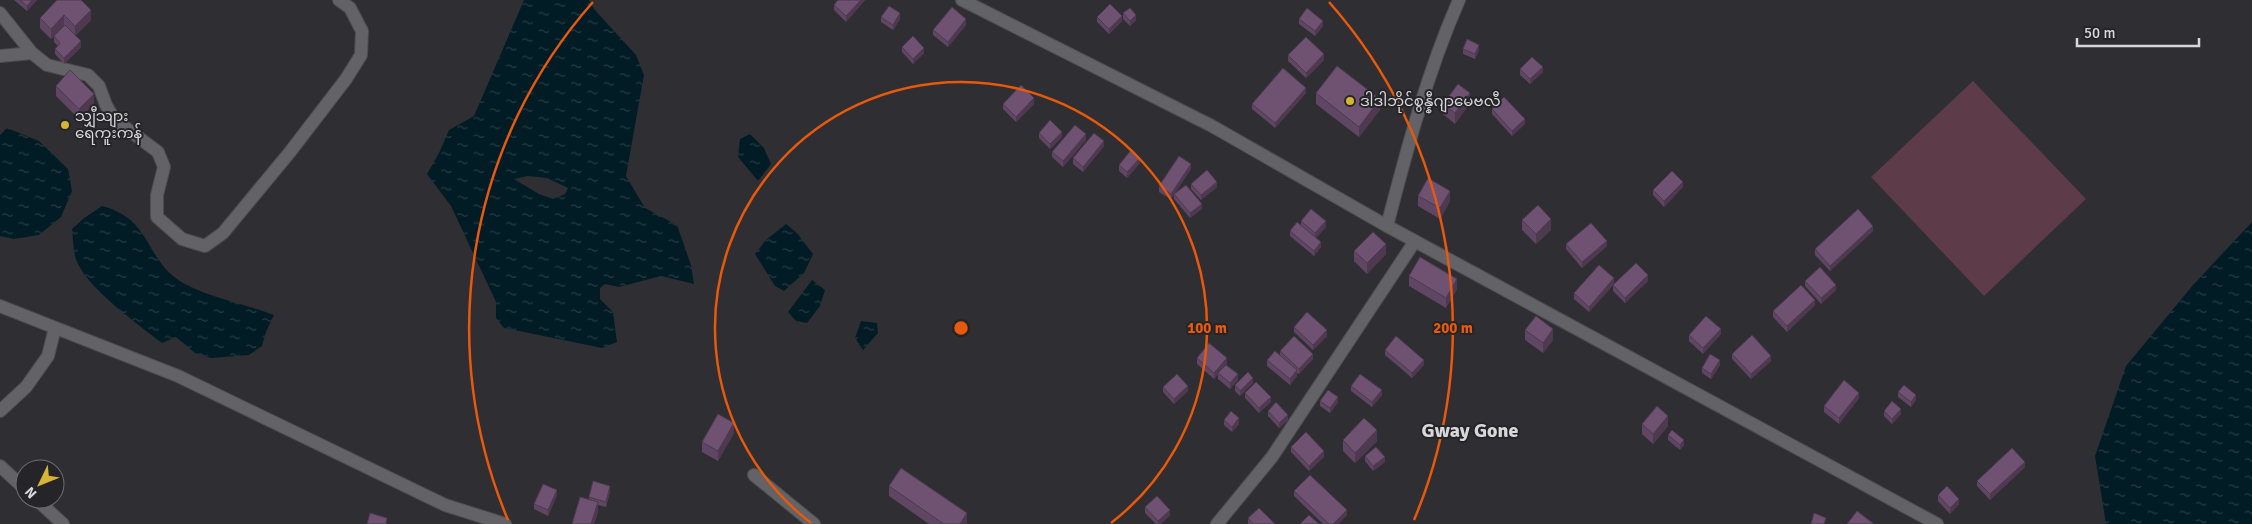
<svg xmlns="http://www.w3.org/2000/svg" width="2252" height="524" font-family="Signika,'Noto Sans Myanmar',sans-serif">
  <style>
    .pitch { fill: #5d3b48 }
    .water { fill: url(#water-ripples); fill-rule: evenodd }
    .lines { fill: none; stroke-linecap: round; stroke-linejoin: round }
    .minor-casing { stroke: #4d4c4f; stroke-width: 14 }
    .minor { stroke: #636266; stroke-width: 12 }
    .wall { fill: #5f4662 }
    .shaded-wall { fill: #4e3950 }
    .building { fill: #6f5172; stroke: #4e3950 }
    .ring { fill: none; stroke: #e8590c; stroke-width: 2.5 }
    .poi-dot { fill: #d8b434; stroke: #252428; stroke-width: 2 }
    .labels { text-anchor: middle; stroke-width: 4; stroke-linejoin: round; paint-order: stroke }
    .poi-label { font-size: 15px; fill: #d8d8da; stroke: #252428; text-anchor: start }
    .district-label { font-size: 20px; font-weight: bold; fill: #d8d8da; stroke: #252428 }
    .centre { fill: #e8590c; stroke: #252428; stroke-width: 2.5 }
    .ring-label { font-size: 15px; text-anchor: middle; font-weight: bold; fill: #e8590c; stroke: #252428; stroke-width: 4; stroke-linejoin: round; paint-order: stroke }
  </style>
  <defs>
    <pattern id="water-ripples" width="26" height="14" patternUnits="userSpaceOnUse" patternTransform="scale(1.25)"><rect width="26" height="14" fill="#021c26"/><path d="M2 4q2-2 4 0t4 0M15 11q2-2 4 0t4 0" fill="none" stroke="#263c45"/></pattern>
  </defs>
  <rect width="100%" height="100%" fill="#2f2e32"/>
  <path class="pitch" d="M1973,81L2086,199L1984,296L1871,177Z"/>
  <g class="water">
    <path d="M524,0H589L594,9L636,55L644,75L626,176L645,208L677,225L691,265L694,284L661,276L619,287L605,284L600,288V299L613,312L617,342L602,348L504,328L496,318V302L451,206L427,174L439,153L449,130L474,116ZM528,176L547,178L568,188L565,194L553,199L539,194L514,179Z"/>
    <path d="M7,128L39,141L68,169L72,191L61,217L39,235L14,239L0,236V135Z"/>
    <path d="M750,134L764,148L771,164L758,181L738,157L740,139Z"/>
    <path d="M102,206C153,219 144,260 183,283C211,298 245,304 274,315L266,332L262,346L249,355L211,358L195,353L176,337L162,343C138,324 82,285 75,256C73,247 73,238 72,229L84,218Z"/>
    <path d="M2252,222V524H2106L2095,456L2126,366L2193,285Z"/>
    <path d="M786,224L797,233L813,254L804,273L784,291L775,286L755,254L766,240Z"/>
    <path d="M812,280L825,290L820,306L807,323L796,321L788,312Z"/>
    <path d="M861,321L877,323L878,333L863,350L855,338Z"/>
  </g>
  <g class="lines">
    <defs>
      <g id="minor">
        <path d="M962,0L1212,126L1387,226L1937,524"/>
        <path d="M0,13L32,53L47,65L88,75L99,86L106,105L114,119L158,152L164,167L157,195V217L182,239L205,246L223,233L290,152L346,79L361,55L362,31L350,8L339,0"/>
        <path d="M0,56L32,53"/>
        <path d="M1387,226C1407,149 1427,73 1459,0"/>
        <path d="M0,306L178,376L445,505L505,524"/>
        <path d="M0,411L26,387L48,356L55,328"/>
        <path d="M0,466L25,489"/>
        <path d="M754,475L814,524"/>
        <path d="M36,499L63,524"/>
        <path d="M1217,524L1272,457L1415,241"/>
      </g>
    </defs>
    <use href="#minor" class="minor-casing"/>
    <use href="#minor" class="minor"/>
  </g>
  <g class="wall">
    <path d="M14,0H37L27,11Z"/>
    <path d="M57,0L91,20L75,36L81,47L64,64L55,54V49L58,46L54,42V36L51,39L40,28V18Z"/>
    <path d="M838,0H865L846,22L834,10V5Z"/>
    <path d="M1123,13L1136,20L1130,26L1123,19Z"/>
    <path d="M881,17L900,19L893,30L881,22Z"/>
    <path d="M1097,17L1122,21L1109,34L1097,22Z"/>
    <path d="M1299,19L1323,26L1315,36L1299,24Z"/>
    <path d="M966,25L948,47L933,35V30Z"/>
    <path d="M902,47L924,53L913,64L902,52Z"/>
    <path d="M1463,49L1479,50L1475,59L1463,54Z"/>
    <path d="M1288,55L1324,60L1306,78L1288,61Z"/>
    <path d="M1520,69L1543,72L1530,84L1520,75Z"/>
    <path d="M56,86L94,104L79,119L56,96Z"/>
    <path d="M1306,93L1275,128L1252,109V104Z"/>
    <path d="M1316,93L1380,110L1359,137L1316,104Z"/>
    <path d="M1470,103L1455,124L1443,114V104Z"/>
    <path d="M1003,104H1034L1016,122L1003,109Z"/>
    <path d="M1492,109L1525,124L1512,136L1492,114Z"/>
    <path d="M1039,133L1062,137L1050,149L1039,138Z"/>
    <path d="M1086,140L1063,167L1052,157V152Z"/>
    <path d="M1104,146L1083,172L1073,164V158Z"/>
    <path d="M1140,163L1127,178L1119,171V165Z"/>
    <path d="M1191,169L1174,194L1202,209L1190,218L1174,199V194L1171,199L1159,192V186Z"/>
    <path d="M1191,184L1217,187L1201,200L1191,189Z"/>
    <path d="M1683,187L1664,207L1653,195V190Z"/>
    <path d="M1418,196L1450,201L1440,219L1418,206Z"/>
    <path d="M1522,220L1551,230L1536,244L1522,230Z"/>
    <path d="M1301,221L1326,227L1316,238L1321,247L1314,256L1290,236V231L1301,225Z"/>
    <path d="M1873,231L1830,271L1815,255V249Z"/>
    <path d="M1566,244L1607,246L1582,268L1566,249Z"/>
    <path d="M1354,251L1386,254L1367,274L1354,261Z"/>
    <path d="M1409,276L1457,289L1446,308L1409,286Z"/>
    <path d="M1648,281L1625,303L1613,291V285Z"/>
    <path d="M1805,281L1836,290L1821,304L1805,286Z"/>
    <path d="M1614,284L1589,312L1574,299V293Z"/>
    <path d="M1815,305L1787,332L1773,317V311Z"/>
    <path d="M1294,327L1327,336L1313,350L1294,332Z"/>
    <path d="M1525,330L1553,340L1543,353L1525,340Z"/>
    <path d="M1721,334L1703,354L1689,341V335Z"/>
    <path d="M1385,350L1424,365L1412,378L1385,355Z"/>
    <path d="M1280,351L1313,359L1299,374L1297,373V376L1290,385L1267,366V360L1280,356Z"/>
    <path d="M1732,354L1771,361L1751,379L1732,359Z"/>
    <path d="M1197,358L1227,364L1214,379L1197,364Z"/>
    <path d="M1720,365L1711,379L1702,373V368Z"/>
    <path d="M1218,373L1238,380L1230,389L1218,379Z"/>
    <path d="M1253,383L1240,396L1235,391V385Z"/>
    <path d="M1351,386L1382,395L1372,407L1351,391Z"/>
    <path d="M1163,387L1188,391L1174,404L1163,392Z"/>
    <path d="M1898,392L1916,400L1911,407L1898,397Z"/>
    <path d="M1245,393L1271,402L1259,413L1245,398Z"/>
    <path d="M1859,398L1839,424L1824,412V406Z"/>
    <path d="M1320,401L1338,402L1330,413L1320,406Z"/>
    <path d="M1268,411L1288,420L1279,428L1268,416Z"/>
    <path d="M1884,411L1901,414L1892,424L1884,416Z"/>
    <path d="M1224,420L1239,424L1232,432L1224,425Z"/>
    <path d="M1642,424L1668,426L1653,444L1642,434Z"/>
    <path d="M734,433L718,461L702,452V442Z"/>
    <path d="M1668,435L1684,445L1680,450L1668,440Z"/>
    <path d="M1343,440L1377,441L1355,463L1343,451Z"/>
    <path d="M1291,447L1324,457L1309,471L1291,452Z"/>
    <path d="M1365,456L1385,462L1373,471L1365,461Z"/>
    <path d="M2025,467L1990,500L1977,486V481Z"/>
    <path d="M889,486L967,524H929L889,496Z"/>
    <path d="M1294,491L1347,515L1338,524H1323L1294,496Z"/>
    <path d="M610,492L606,507L598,505V512L594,524H572L589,499V497Z"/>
    <path d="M557,495L548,516L534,509V504Z"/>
    <path d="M1938,495L1959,504L1950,514L1938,501Z"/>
    <path d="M1145,507L1170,515L1161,524H1156L1145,513Z"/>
    <path d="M1248,518L1275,524H1248Z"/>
  </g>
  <g class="shaded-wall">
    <path d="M32,0H37L27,11V6Z"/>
    <path d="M861,0H865L846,22V16Z"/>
    <path d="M91,10V20L75,36V26Z"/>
    <path d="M900,13V19L893,30V25Z"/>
    <path d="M64,15V26L51,39V29Z"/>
    <path d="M1136,15V20L1130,26V21Z"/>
    <path d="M1122,16V21L1109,34V29Z"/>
    <path d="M966,19V25L948,47V42Z"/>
    <path d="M1323,21V26L1315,36V31Z"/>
    <path d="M81,41V47L64,64V58Z"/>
    <path d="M1479,45V50L1475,59V54Z"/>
    <path d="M924,48V53L913,64V59Z"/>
    <path d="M1324,54V60L1306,78V73Z"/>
    <path d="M1543,67V72L1530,84V79Z"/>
    <path d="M1306,88V93L1275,128V123Z"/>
    <path d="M1470,93V103L1455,124V113Z"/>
    <path d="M94,94V104L79,119V109Z"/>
    <path d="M1034,98V104L1016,122V117Z"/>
    <path d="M1380,99V110L1359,137V127Z"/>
    <path d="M1525,119V124L1512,136V131Z"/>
    <path d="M1062,132V137L1050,149V144Z"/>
    <path d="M1086,134V140L1063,167V161Z"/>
    <path d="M1104,141V146L1083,172V167Z"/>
    <path d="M1140,158V163L1127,178V172Z"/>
    <path d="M1191,164V169L1171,199V194Z"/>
    <path d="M1217,182V187L1201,200V195Z"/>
    <path d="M1683,182V187L1664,207V201Z"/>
    <path d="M1450,191V201L1440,219V208Z"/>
    <path d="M1202,204V209L1190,218V213Z"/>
    <path d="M1551,219V230L1536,244V234Z"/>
    <path d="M1326,221V227L1315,239V233Z"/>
    <path d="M1873,226V231L1830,271V266Z"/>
    <path d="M1607,241V246L1582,268V262Z"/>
    <path d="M1321,242V247L1314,256V251Z"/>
    <path d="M1386,244V254L1367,274V263Z"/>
    <path d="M1648,275V281L1625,303V298Z"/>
    <path d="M1614,278V284L1589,312V307Z"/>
    <path d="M1457,279V289L1446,308V298Z"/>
    <path d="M1836,285V290L1821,304V298Z"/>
    <path d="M1815,300V305L1787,332V326Z"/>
    <path d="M1553,329V340L1543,353V343Z"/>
    <path d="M1721,329V334L1703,354V348Z"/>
    <path d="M1327,330V336L1313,350V345Z"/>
    <path d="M1313,354V359L1299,374V369Z"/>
    <path d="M1771,356V361L1751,379V374Z"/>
    <path d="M1227,358V364L1214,379V373Z"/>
    <path d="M1424,360V365L1412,378V373Z"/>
    <path d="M1720,360V365L1711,379V374Z"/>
    <path d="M1297,370V376L1290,385V379Z"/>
    <path d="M1238,374V380L1230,389V383Z"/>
    <path d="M1253,378V383L1240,396V391Z"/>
    <path d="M1188,386V391L1174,404V399Z"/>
    <path d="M1382,390V395L1372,407V402Z"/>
    <path d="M1859,393V398L1839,424V418Z"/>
    <path d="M1916,395V400L1911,407V402Z"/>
    <path d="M1271,397V402L1259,413V408Z"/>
    <path d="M1338,397V402L1330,413V408Z"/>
    <path d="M1901,409V414L1892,424V419Z"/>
    <path d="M1288,415V420L1279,428V423Z"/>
    <path d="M1668,416V426L1653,444V434Z"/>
    <path d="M1239,418V424L1232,432V427Z"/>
    <path d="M734,423V433L718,461V451Z"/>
    <path d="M1377,430V441L1355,463V453Z"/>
    <path d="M1684,440V445L1680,450V445Z"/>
    <path d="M1324,451V457L1309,471V466Z"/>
    <path d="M1385,457V462L1373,471V466Z"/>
    <path d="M2025,462V467L1990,500V494Z"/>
    <path d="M610,486V492L606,507V502Z"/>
    <path d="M557,490V495L548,516V510Z"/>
    <path d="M1959,499V504L1950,514V508Z"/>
    <path d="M598,502V512L594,524H591Z"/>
    <path d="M1170,510V515L1161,524H1158V521Z"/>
    <path d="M1347,510V515L1338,524H1333Z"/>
    <path d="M967,513V524H960Z"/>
  </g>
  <g class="building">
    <path d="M20,0H32L27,6Z"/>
    <path d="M57,0H81L91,10L75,26L64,15L51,29L40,18Z"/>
    <path d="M838,0H861L846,16L834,5Z"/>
    <path d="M1110,4L1122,16L1109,29L1097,17Z"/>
    <path d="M889,6L900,13L893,25L881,17Z"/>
    <path d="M952,7L966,19L948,42L933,30Z"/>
    <path d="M1130,8L1136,15L1130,21L1123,13Z"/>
    <path d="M1307,8L1323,21L1315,31L1299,19Z"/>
    <path d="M65,25L81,41L64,58L55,49L60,43L54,36Z"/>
    <path d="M913,36L924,48L913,59L902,47Z"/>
    <path d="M1306,37L1324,54L1306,73L1288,55Z"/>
    <path d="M1467,39L1479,45L1475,54L1463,49Z"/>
    <path d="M1532,57L1543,67L1530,79L1520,69Z"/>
    <path d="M1337,66L1380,99L1359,127L1316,93Z"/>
    <path d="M1283,68L1306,88L1275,123L1252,104Z"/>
    <path d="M70,70L94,94L79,109L56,86Z"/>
    <path d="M1458,84L1470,93L1455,113L1443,104Z"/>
    <path d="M1021,85L1034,98L1016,117L1003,104Z"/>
    <path d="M1504,97L1525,119L1512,131L1492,109Z"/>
    <path d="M1050,120L1062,132L1050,144L1039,133Z"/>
    <path d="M1075,125L1086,134L1063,161L1052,152Z"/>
    <path d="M1094,133L1104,141L1083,167L1073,158Z"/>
    <path d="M1131,150L1140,158L1127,172L1119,165Z"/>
    <path d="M1179,156L1191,164L1171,194L1159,186Z"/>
    <path d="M1207,170L1217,182L1201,195L1191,184Z"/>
    <path d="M1672,171L1683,182L1664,201L1653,190Z"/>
    <path d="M1428,178L1450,191L1440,208L1418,196Z"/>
    <path d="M1186,185L1202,204L1190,213L1174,194Z"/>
    <path d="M1538,205L1551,219L1536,234L1522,220Z"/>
    <path d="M1311,209L1326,221L1315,233L1301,221Z"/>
    <path d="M1858,209L1873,226L1830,266L1815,249Z"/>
    <path d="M1297,222L1321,242L1314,251L1290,231Z"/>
    <path d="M1591,223L1607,241L1582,262L1566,244Z"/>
    <path d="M1373,232L1386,244L1367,263L1354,251Z"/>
    <path d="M1420,257L1457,279L1446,298L1409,276Z"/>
    <path d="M1636,263L1648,275L1625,298L1613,285Z"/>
    <path d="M1599,265L1614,278L1589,307L1574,293Z"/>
    <path d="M1820,267L1836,285L1821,298L1805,281Z"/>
    <path d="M1801,285L1815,300L1787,326L1773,311Z"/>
    <path d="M1307,312L1327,330L1313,345L1294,327Z"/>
    <path d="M1536,316L1553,329L1543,343L1525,330Z"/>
    <path d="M1706,316L1721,329L1703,348L1689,335Z"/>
    <path d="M1752,335L1771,356L1751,374L1732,354Z"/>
    <path d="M1294,336L1313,354L1299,369L1280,351Z"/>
    <path d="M1396,336L1424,360L1412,373L1385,350Z"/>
    <path d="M1209,343L1227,358L1214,373L1197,358Z"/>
    <path d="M1275,351L1297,370L1290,379L1267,360Z"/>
    <path d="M1710,354L1720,360L1711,374L1702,368Z"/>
    <path d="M1226,365L1238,374L1230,383L1218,373Z"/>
    <path d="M1248,372L1253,378L1240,391L1235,385Z"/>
    <path d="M1177,374L1188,386L1174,399L1163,387Z"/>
    <path d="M1360,374L1382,390L1372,402L1351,386Z"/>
    <path d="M1844,380L1859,393L1839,418L1824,406Z"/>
    <path d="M1256,382L1271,397L1259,408L1245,393Z"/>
    <path d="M1904,385L1916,395L1911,402L1898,392Z"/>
    <path d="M1328,390L1338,397L1330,408L1320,401Z"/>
    <path d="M1892,401L1901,409L1892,419L1884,411Z"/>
    <path d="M1276,402L1288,415L1279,423L1268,411Z"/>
    <path d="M1657,406L1668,416L1653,434L1642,424Z"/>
    <path d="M1231,411L1239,418L1232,427L1224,420Z"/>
    <path d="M718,414L734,423L718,451L702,442Z"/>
    <path d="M1364,418L1377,430L1355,453L1343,440Z"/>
    <path d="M1672,430L1684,440L1680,445L1668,435Z"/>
    <path d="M1306,432L1324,451L1309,466L1291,447Z"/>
    <path d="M1376,447L1385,457L1373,466L1365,456Z"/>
    <path d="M2012,448L2025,462L1990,494L1977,481Z"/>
    <path d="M901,468L967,513L960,524H944L889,486Z"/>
    <path d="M1310,475L1347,510L1333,524H1329L1294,491Z"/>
    <path d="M593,481L610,486L606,502L589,497Z"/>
    <path d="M543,484L557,490L548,510L534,504Z"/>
    <path d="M1947,486L1959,499L1950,508L1938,495Z"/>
    <path d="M1157,496L1170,510L1158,521L1145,507Z"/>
    <path d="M580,497L598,502L591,524H572Z"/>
    <path d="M1259,508L1275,524H1253L1248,518Z"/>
    <path d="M1857,511L1874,524H1847Z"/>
    <path d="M370,513L387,518L386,524H367Z"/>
    <path d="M1814,513L1826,518L1824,524H1811Z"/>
    <path d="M1309,515L1319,524H1300Z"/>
  </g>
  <g class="ring">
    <path d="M811 523A246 246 0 1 1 1111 523"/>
    <path d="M508 520A492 492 0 0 1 593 2M1329 2A492 492 0 0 1 1414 520"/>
  </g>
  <g class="poi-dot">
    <circle cx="1350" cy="101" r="5"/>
    <circle cx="65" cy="125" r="5"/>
  </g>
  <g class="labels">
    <g class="poi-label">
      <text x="1360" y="106">ဒါဒါဘိုင်စွန္နီဂျာမေဗလီ</text>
      <text x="75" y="121">သျှီသျား<tspan x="75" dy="17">ရေကူးကန်</tspan></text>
    </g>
    <g class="district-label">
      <text x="1470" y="437">Gway Gone</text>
    </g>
  </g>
  <circle cx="961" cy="328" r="8" class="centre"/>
  <g class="ring-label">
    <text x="1207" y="333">100 m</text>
    <text x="1453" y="333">200 m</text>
  </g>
  <g transform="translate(40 484) rotate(227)"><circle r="24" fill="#252428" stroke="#6d6c6f"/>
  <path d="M0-4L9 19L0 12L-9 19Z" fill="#d8b434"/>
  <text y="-8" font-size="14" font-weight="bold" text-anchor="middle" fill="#d8d8da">N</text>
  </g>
  <path d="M2077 38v8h122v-8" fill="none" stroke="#d8d8da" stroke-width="2.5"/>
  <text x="2084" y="38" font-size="15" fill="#d8d8da" stroke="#252428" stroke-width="4" paint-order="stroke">50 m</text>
</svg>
